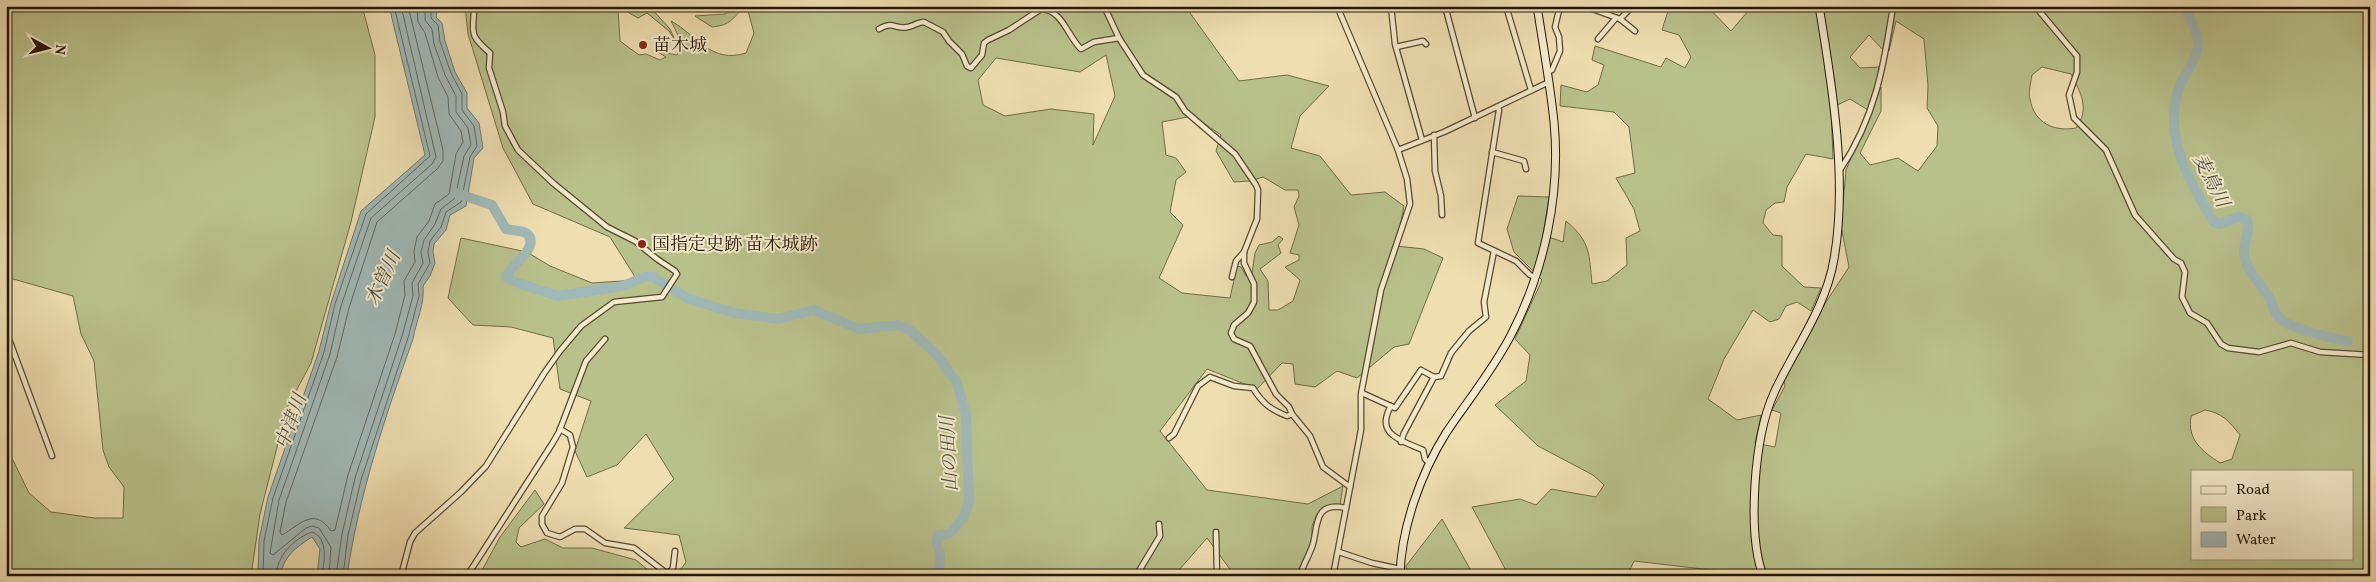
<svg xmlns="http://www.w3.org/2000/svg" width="2376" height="582" font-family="Vollkorn,'Noto Serif JP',serif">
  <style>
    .green { fill: #b9c18b; stroke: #6e6c48; fill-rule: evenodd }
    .water { fill: #a0b9b8; stroke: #6e7871 }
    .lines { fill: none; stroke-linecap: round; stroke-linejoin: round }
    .shore { stroke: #62685f; stroke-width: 1 }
    .river { stroke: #a0b9b8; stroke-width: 10 }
    .street-casing { stroke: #564830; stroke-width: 7 }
    .secondary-casing { stroke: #231606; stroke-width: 9 }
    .street { stroke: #f4eacc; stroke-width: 4.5 }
    .secondary { stroke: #f4eacc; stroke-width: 7 }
    .poi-dot { fill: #8f2418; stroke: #f4eacc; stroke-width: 2 }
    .labels { text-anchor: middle; stroke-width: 4; stroke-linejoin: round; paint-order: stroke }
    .poi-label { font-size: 18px; fill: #231606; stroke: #f4eacc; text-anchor: start }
    .water-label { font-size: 19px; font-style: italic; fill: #4f4f44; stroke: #f4eacc }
  </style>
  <rect width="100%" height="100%" fill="#eedeb0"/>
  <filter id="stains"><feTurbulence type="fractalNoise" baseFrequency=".004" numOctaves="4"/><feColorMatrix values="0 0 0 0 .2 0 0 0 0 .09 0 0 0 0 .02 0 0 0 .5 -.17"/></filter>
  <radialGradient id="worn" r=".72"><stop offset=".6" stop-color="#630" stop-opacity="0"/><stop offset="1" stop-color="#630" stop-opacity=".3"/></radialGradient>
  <g class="green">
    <path d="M6,6H362L375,55V117L351,222L311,363L287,408L260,514L251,576H6V446L29,493L51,512L95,518H123L124,487L109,467L103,450L94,361L81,334L73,296L6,277Z"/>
    <path d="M465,6H649L670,29L675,40L669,31L647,13L638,18L624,10H618L620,41L639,55L646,54L660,60L666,57L656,51L677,55C683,42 677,33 671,21C698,36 711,64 746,53L754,33L748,11L750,6H1192L1190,13L1239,81L1287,75L1329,86L1300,116L1291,148L1320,156L1351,195L1385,192L1404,206L1396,246L1424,249L1443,258L1409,344L1394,347L1357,378L1337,371L1315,387L1295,384L1293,364L1282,363L1257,389L1207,369L1160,431L1207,490L1308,504L1343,486L1340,505L1326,507L1317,514L1312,526V540L1296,576H1235L1207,538L1179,570H1151L1148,576H676L686,562L679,535L624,528L674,479L646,434L617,465L587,477L575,451L591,401L560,389L553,338L511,327L473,325L448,298L461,238L527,252L550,266L592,283L637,280L610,237L533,204L503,148L468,34ZM1106,55L1115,96L1093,145L1094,114L1051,109L1005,116L983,105L978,80L996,58L1080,72ZM1193,116L1221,135L1216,151L1234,182L1250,181L1263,177L1285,190H1298L1299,196L1294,207L1299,225L1290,253L1299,255V260L1285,267L1300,280L1293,301L1278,310H1269L1268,281L1260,269L1281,253L1278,245L1283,239L1279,236L1272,242L1259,245L1255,253L1252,273L1246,276L1241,267L1237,266L1230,298L1182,293L1159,278L1183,225L1170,212L1176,180L1186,172L1176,158L1166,155L1162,122Z"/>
    <path d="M740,6H745C732,19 731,25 712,27L695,16L725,14Z"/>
    <path d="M1664,6H1707L1731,31L1749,10L1748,6H2370V576H1737V573L1634,561L1627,576H1509L1472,507L1520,499L1536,505L1551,489L1596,497L1604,485L1593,475L1538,446L1495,405L1526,381L1530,355L1515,339L1542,280L1514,252L1507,229L1518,196L1549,197L1543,235L1563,242L1566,221C1591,242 1589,254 1592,284L1607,281L1627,265L1626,238L1640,231L1634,209L1616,178L1635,173L1629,127L1614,112L1560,106L1561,85L1587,92L1598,85L1604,65L1592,60L1595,46L1661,67L1666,58L1685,68L1691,57L1679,35L1662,30L1668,11ZM1896,21L1924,39L1928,86L1927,108L1938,126L1937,146L1918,171L1898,158L1870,165L1860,153L1881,111V87L1846,170L1841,226L1849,267L1826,302L1784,380L1785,386L1772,410L1781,413L1775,447L1755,443L1761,415L1737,420L1708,399L1724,359L1753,310L1770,322L1779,319L1786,306L1797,302L1811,311L1821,288L1804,287L1782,266V236L1773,235L1763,223L1766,210L1775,203L1784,202L1787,187L1806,154L1833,159L1831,108L1850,99L1868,110L1879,83V67L1860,68L1850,57L1869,35L1884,51H1889ZM2042,67L2071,74C2081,93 2090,109 2076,128C2054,132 2034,123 2030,99C2028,92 2031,82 2032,75ZM2205,410C2222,413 2229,421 2240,435L2232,459L2220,463C2202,451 2187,440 2191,416ZM2192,471H2352V558H2192Z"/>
    <path d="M535,490L544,504L519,528L516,542L521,547L545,539L563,548H592L636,560L655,576H479L500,537Z"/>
    <path d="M1442,519L1474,576H1407L1406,566Z"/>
  </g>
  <path class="water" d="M389,6H435L437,11L436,17L442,23L445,41L455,72L467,93V108L479,123L483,148L474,158L466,206L450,215L446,230L434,244L433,252L435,263L430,276L423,286C425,303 416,322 413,339C385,417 359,494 347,576H317L320,549L312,537C295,548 284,556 280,576H258L259,540L268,497L319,351L331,303L361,211L425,155Z"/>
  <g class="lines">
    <g class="shore">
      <path d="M408,6L443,150V161L437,169L377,222L349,308L337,357L286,502L280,532L282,535C300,525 314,506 331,531L335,530L348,475L395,334L405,295L404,281L415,262L414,251L417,237L429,221L435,204L449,194L456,154L463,142L461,131L449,114L448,97L438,77L425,33L418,22L417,6"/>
      <path d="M263,576L264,541L273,498L324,352L335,304L366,214L430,156L394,6"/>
      <path d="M276,576C277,556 293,539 312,532C329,538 324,562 322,576"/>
      <path d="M329,576L331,547L319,528L312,526L306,528L273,555L270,553L279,500L330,354L341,306L371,218L432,164L436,157L401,6"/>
      <path d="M336,576L342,534L355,478L402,336L413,296L412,283L423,263L421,252L424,240L435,224L441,209L455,198L464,156L471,145L468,128L456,112V96L445,75L434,44L432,29L425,20V6"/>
      <path d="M343,576L348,535L361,480L408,338L419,296L418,284L430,263L428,252L430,241L441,227L446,212L461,202L470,157L477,146L474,126L462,110V94L451,73L440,42L438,25L431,18V6"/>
    </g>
    <g class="river">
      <path d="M2185,6C2188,18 2198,30 2198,42C2199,59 2183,74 2178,91C2163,136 2191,186 2214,222L2220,224L2238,217L2247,220C2251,232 2243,243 2244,254C2246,270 2259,283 2267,294C2273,301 2272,311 2279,318C2289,328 2333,339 2348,341"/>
      <path d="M456,193L492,205L506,229C513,231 521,230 526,233C543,246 508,267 506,277L512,281L558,296L623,286L644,277H653L689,299L735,313L778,319L814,310L859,329L899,325L911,331L937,355L957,383L966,415L969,502L964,517L950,533L937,536V545L940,553L939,576"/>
    </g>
    <defs>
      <g id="street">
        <path d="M1104,6L1119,38L1143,75L1176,97L1185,111L1235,154L1256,185L1258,190L1257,219L1244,252V263L1254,284V302L1248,313L1234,325L1231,333L1234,339L1250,346L1276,394L1289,407L1292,414L1310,436L1323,467L1350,487"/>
        <path d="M1391,6L1395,44L1422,140"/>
        <path d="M1445,6L1475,118"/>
        <path d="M1506,6L1531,90"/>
        <path d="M1584,6L1620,19L1635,31"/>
        <path d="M2035,6L2077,56V72L2069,95L2074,118L2106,150L2135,215L2174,259L2181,263L2185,272L2182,297L2190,313L2207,323L2221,344L2228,348L2259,352L2291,343L2320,352L2370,355"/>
        <path d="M1446,11L1463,6"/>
        <path d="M1620,19L1633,6"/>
        <path d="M879,29C894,20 895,30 908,27C914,26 918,22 924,22L943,32L949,41L962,54L967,66L971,68L982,55L984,43L988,40L1009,30L1041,9C1062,9 1068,37 1081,49L1094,42L1119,38"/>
        <path d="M1598,39L1616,18"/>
        <path d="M1396,47L1423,41L1426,44"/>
        <path d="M1547,72L1552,70L1560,51L1559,37L1555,27L1560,6"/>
        <path d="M1498,107L1499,110L1478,243L1516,261L1530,275L1535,277"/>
        <path d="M1434,135L1435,171L1441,196L1442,215"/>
        <path d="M1398,150L1444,132L1549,82"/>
        <path d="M1492,152L1524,161L1526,169"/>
        <path d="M1840,170C1875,118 1884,66 1893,6"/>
        <path d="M1232,277L1236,261L1244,252"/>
        <path d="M6,331L52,456"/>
        <path d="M1362,393L1395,408L1421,370L1434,377L1441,376L1451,353L1469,331L1486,317L1484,302L1494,251"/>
        <path d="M1391,406C1374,435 1403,441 1423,450L1425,459L1430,464"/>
        <path d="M560,429L570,435L573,447L562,483L542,516V524L547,533L560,537L575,529H585L605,543L634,548L665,572H670L673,568L675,551"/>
        <path d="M1169,438L1174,434L1198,386L1210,377L1234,386L1253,388C1262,403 1271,410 1287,416L1292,414"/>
        <path d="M1401,442L1404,433L1434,377"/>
        <path d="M1216,532L1217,576"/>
        <path d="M1339,552L1372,563L1400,569"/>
        <path d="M401,576L410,542L415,533L461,492L486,466L545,372L560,351L581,326L614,302L662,297L677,274L675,271L657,259L635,241L607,227L553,183L518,150L505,126L503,112L489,68L490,53C467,33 474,33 474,6"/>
        <path d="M467,576L552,444L559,432L586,361L605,339"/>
        <path d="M1136,576L1160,536L1159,524"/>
        <path d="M1297,576L1301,573C1304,563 1310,554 1313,544C1318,525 1314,501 1346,508"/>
        <path d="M1333,576L1361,430V394L1381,290L1410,204L1407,179L1398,150L1337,6"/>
      </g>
      <g id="secondary">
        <path d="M1400,576C1401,528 1421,473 1446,433C1468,400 1493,370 1511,335C1544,272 1561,194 1554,122C1550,83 1543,45 1537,6"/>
        <path d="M1763,576C1747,531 1754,437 1774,393C1794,349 1826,308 1834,259C1848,181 1832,84 1819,6"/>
      </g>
    </defs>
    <use href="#street" class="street-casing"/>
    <use href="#secondary" class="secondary-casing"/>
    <use href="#street" class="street"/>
    <use href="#secondary" class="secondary"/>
  </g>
  <g class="poi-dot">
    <circle cx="643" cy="45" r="5"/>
    <circle cx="642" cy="244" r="5"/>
  </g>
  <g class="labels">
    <g class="poi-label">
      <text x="653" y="51">苗木城</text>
      <text x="652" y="250">国指定史跡 苗木城跡</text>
    </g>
    <g class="water-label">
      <text transform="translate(2212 180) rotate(63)" y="7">麦鳥川</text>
      <text transform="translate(382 278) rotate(-65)" y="7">木曽川</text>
      <text transform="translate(290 421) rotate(-70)" y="7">中津川</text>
      <text transform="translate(948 454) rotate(-93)" y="7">山の田川</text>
    </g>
  </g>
  <rect width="2376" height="582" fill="none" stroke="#eedeb0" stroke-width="25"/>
  <rect x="8" y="8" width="2361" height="567" fill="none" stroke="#231606" stroke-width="2.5"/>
  <rect x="12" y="12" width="2351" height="557" fill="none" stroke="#231606"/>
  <rect x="2191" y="470" width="162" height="90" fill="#f4eacc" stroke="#a0957d"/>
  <rect x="2201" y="486" width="25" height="8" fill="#f4eacc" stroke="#a0957d"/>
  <text x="2236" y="494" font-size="15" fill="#231606">Road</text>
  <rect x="2201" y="507" width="25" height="15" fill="#b9c18b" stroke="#a0957d"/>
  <text x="2236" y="520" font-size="15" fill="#231606">Park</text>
  <rect x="2201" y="532" width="25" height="15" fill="#a0b9b8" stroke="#a0957d"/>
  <text x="2236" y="544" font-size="15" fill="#231606">Water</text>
  <g transform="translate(48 48) rotate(97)" stroke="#f4eacc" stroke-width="4" paint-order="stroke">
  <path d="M0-4L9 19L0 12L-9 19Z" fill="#231606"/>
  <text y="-8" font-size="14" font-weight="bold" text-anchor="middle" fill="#231606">N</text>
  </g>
  <rect width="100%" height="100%" filter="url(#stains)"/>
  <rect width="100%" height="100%" fill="url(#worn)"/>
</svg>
